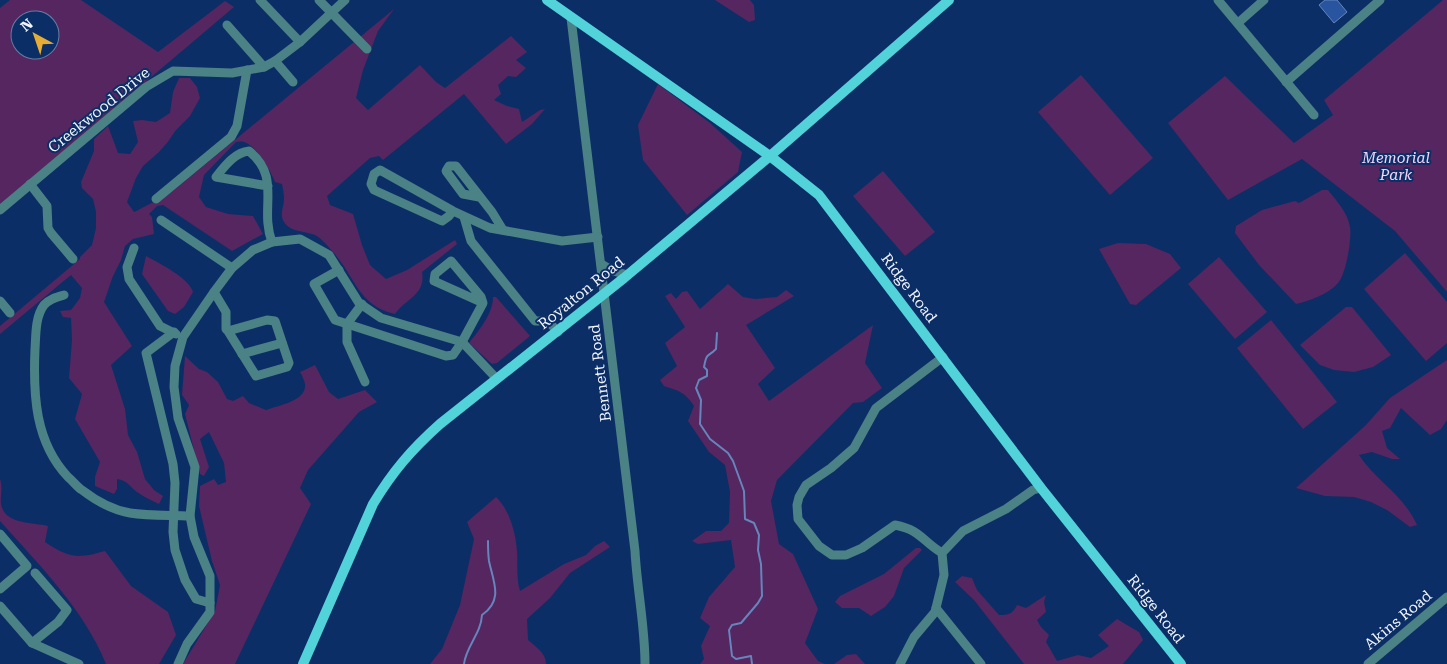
<svg xmlns="http://www.w3.org/2000/svg" width="1447" height="664" font-family="'Roboto Serif',serif">
  <style>
    .green { fill: #55265f; fill-rule: evenodd }
    .water { fill: #2955a0; stroke: #6585bc }
    .lines { fill: none; stroke-linecap: round; stroke-linejoin: round }
    .stream { stroke: #6585bc; stroke-width: 2 }
    .minor { stroke: #4a8285; stroke-width: 9 }
    .major { stroke: #52d2d9; stroke-width: 10 }
    .labels { text-anchor: middle; stroke-width: 4; stroke-linejoin: round; paint-order: stroke }
    .street-label { font-size: 15px; fill: #f0f4fc; stroke: #0c2e66 }
    .park-label { font-size: 15px; font-style: italic; fill: #f6d5fd; stroke: #0c2e66 }
  </style>
  <rect width="100%" height="100%" fill="#0c2e66"/>
  <g class="green">
    <path d="M10,0H81L158,52L225,1L234,7L0,205V8ZM20,20H50V50H20Z"/>
    <path d="M715,0H750L754,5L755,20L749,22Z"/>
    <path d="M1443,0H1447V292L1395,231L1302,159L1228,200L1168,123L1225,76L1294,143L1333,115L1324,100Z"/>
    <path d="M394,9L378,31L363,70L356,98L368,110L420,65L436,82L445,88L511,36L527,52L516,60L526,68L516,77L508,76L498,85L501,94L494,100L507,106L519,109L522,122L540,110L545,109L532,124L506,144L464,94L383,160L379,156L370,158L327,196L330,205L353,214L362,245L370,265L386,279L407,270L455,240L457,244L422,272C426,295 406,298 395,314C357,305 356,277 332,251C328,246 321,238 315,235C305,231 290,232 284,222C279,214 284,207 284,199C284,194 283,189 282,184L275,182C270,170 257,146 244,142C241,141 238,142 236,142L204,175L199,197L206,207L228,214L253,216L263,234L232,251L163,205L157,206L149,214L152,217L154,234L133,239L125,246L121,260L113,276L104,302L132,346L111,365L125,409L128,435L137,452L145,479L154,490L163,496L159,504C151,500 144,497 137,492C130,487 127,480 117,479V489L114,494L95,486V477L100,462L75,419L82,394L69,378L72,340L71,318L63,317L60,311L71,310L80,298L82,288L71,275L0,334V326L80,259V257L92,245L96,228V212L93,199L82,188L81,182L94,151V139L108,126L118,153L130,154L138,142L133,121L142,120L156,122L170,113L173,92L179,78H190L197,87L200,98L190,116L176,130L167,143L158,153L143,166L136,178L127,202L134,212C144,208 151,201 162,200Z"/>
    <path d="M1081,75L1153,158L1110,195L1038,112Z"/>
    <path d="M658,84L710,123L742,152L738,172L687,215L643,160L638,125Z"/>
    <path d="M883,171L935,232L905,256L853,196Z"/>
    <path d="M1322,190H1328C1336,200 1348,213 1350,227C1352,239 1346,274 1338,283C1329,294 1309,301 1296,304L1259,265L1235,233L1236,226L1262,210L1295,201L1299,203Z"/>
    <path d="M1118,243L1146,244L1170,254L1181,268L1136,305L1130,304L1099,249Z"/>
    <path d="M1405,253L1447,302V343L1426,361L1364,289Z"/>
    <path d="M146,256C159,263 189,278 193,292L184,307L175,314L168,311L142,274Z"/>
    <path d="M1219,257L1267,312L1235,339L1188,284Z"/>
    <path d="M728,284L743,297L755,299L777,297L786,290L794,296L746,325L775,368L758,384L769,401L873,325L865,363L882,388L863,402L853,403L777,480L771,501L779,544L793,554L818,609L805,643L818,661L825,664H700L704,659L701,646L710,626L700,618L709,597L735,567L731,540L698,544L692,541L706,531H721L729,523L730,492L725,465L709,452L688,421L694,406C685,392 679,391 664,386L660,380L677,366L665,343L685,327L665,296L671,293L676,299L682,292L687,291L700,309Z"/>
    <path d="M493,297H496L530,336L497,363L492,364L469,343C479,330 493,314 493,297Z"/>
    <path d="M1346,307H1352L1391,355L1373,367L1354,372L1334,370L1320,365L1300,345Z"/>
    <path d="M1271,320L1337,402L1303,429L1237,348Z"/>
    <path d="M185,356L199,369L207,372L218,382L227,399L233,401L243,396L249,403L266,410C279,405 307,401 305,384C304,380 302,375 300,372L315,365L329,392L338,399L365,390L377,402L359,412L308,470L300,488L311,504L235,664H183L215,611L220,585L212,561L199,506L200,486L214,479L218,485L226,482L224,463L209,432L200,439L209,467L204,476L200,474L185,414L189,405L182,395Z"/>
    <path d="M1447,360V420L1441,429L1430,435L1401,408L1390,428L1382,431L1387,448L1400,459H1392L1372,452L1359,455C1376,481 1403,494 1417,525L1410,527L1387,510L1371,502L1354,497L1325,496L1296,488L1366,425L1390,398Z"/>
    <path d="M0,479C3,488 0,495 1,504C5,525 32,522 48,526L45,542C69,558 77,559 105,551L131,586L168,612L176,635L159,664H106C84,609 39,565 0,521Z"/>
    <path d="M496,497C509,509 516,533 517,551C518,565 516,577 520,591L564,564L586,555L595,546L604,541L610,547L570,573L550,598L527,619L528,640C536,647 546,653 546,664H430L442,649L460,605L474,539L467,522Z"/>
    <path d="M916,548H920L922,550L904,568L894,596L885,607L871,616L859,608H842L835,602L840,596L884,574Z"/>
    <path d="M962,576L972,578L977,590L999,615C1008,615 1013,614 1017,605L1026,608L1046,595L1044,602L1046,612L1037,620L1041,627L1049,635L1046,642L1057,661L1078,655L1091,658L1109,646L1098,635L1117,619L1139,632L1143,640L1123,664H1024L974,600L955,582Z"/>
    <path d="M856,654L865,664H834L847,655Z"/>
  </g>
  <path class="water" d="M1325,0H1337L1347,12L1334,23L1319,5Z"/>
  <g class="lines">
    <g class="stream">
      <path d="M717,333L716,349C707,358 707,352 704,367L707,370V376L699,380L696,388L701,400L700,424L710,439L728,453L733,461L744,491L745,519L754,523L759,535L758,550L761,564L762,596L758,603L741,623L732,625L729,630L732,656L736,659L751,656L752,664"/>
      <path d="M464,664C466,646 481,634 482,615C504,600 493,581 489,561C488,554 488,547 488,541"/>
    </g>
    <g class="minor">
      <path d="M260,0L300,42"/>
      <path d="M319,0L367,49"/>
      <path d="M1218,0L1314,115"/>
      <path d="M571,18L635,551C637,589 645,626 645,664"/>
      <path d="M1238,23L1264,0"/>
      <path d="M227,25L264,67"/>
      <path d="M275,61L293,82"/>
      <path d="M1286,82L1380,0"/>
      <path d="M30,184L47,206L48,228L51,233L73,259"/>
      <path d="M268,186L216,177C224,167 235,152 249,151C282,178 259,208 272,242"/>
      <path d="M479,197L463,194L446,171L449,166H456L492,212L503,230"/>
      <path d="M156,199L231,137L237,126L247,70"/>
      <path d="M0,210L146,87L173,71L232,73L264,67L275,61L300,42L345,0"/>
      <path d="M453,211L449,216L442,221L374,190L371,184L374,174L380,170L453,211L490,228L551,239L562,241L598,237"/>
      <path d="M464,217L471,241L535,321H548L558,332"/>
      <path d="M161,220L232,268"/>
      <path d="M134,248L127,267L129,279L160,326L176,334"/>
      <path d="M601,264L613,271L628,275"/>
      <path d="M339,270L314,284L335,320L446,356L453,355L462,342L483,303L481,297L451,261L435,274L434,281L483,303"/>
      <path d="M214,292L226,312V329L228,331L256,376L287,367L289,363L275,321L267,320L228,331"/>
      <path d="M64,295C57,297 49,299 44,305C35,317 36,335 35,349C33,395 35,442 68,477C73,481 77,487 82,490C95,500 113,510 130,513C149,516 171,515 190,516"/>
      <path d="M0,301L10,313"/>
      <path d="M362,304L347,324V342L365,382"/>
      <path d="M174,332L146,353L173,464L175,483L173,532L175,550L185,580L196,599L210,603"/>
      <path d="M242,354L282,343"/>
      <path d="M0,534L27,566L0,589"/>
      <path d="M942,553C922,541 921,530 895,525L862,548L846,555H832L819,546L798,519L797,505L799,497L806,485L831,468L854,448L876,408L943,357"/>
      <path d="M0,606L32,643L79,664"/>
      <path d="M936,608L981,664"/>
      <path d="M32,643L58,622L67,610L35,573"/>
      <path d="M178,664L187,644L210,612V576L194,537L190,516L195,467L178,418L174,387L175,366L183,337L214,292L232,268L253,250L272,242L300,239L329,255L359,303L381,318L462,342L497,379"/>
      <path d="M900,664L914,637L935,612L944,575L942,553L963,531L1006,509L1033,490L1041,488"/>
      <path d="M1368,664L1447,597"/>
    </g>
    <g class="major">
      <path d="M547,0L770,156L819,195L1041,488L1181,664"/>
      <path d="M303,664L373,504C393,471 411,450 440,424L624,278L770,156L949,0"/>
    </g>
  </g>
  <g class="labels">
    <g class="street-label">
      <text transform="translate(99 110) rotate(-39)" y="5">Creekwood Drive</text>
      <text transform="translate(909 288) rotate(53)" y="5">Ridge Road</text>
      <text transform="translate(581 293) rotate(-39)" y="5">Royalton Road</text>
      <text transform="translate(600 373) rotate(-97)" y="5">Bennett Road</text>
      <text transform="translate(1156 609) rotate(52)" y="5">Ridge Road</text>
      <text transform="translate(1398 620) rotate(-40)" y="5">Akins Road</text>
    </g>
    <g class="park-label">
      <text x="1396" y="163">Memorial<tspan x="1396" dy="17">Park</tspan></text>
    </g>
  </g>
  <g transform="translate(35 35) rotate(320)"><circle r="24" fill="#0c2e66" stroke="#677da2"/>
  <path d="M0-4L9 19L0 12L-9 19Z" fill="#e7ac36"/>
  <text y="-8" font-size="14" font-weight="bold" text-anchor="middle" fill="#f0f4fc">N</text>
  </g>
</svg>
